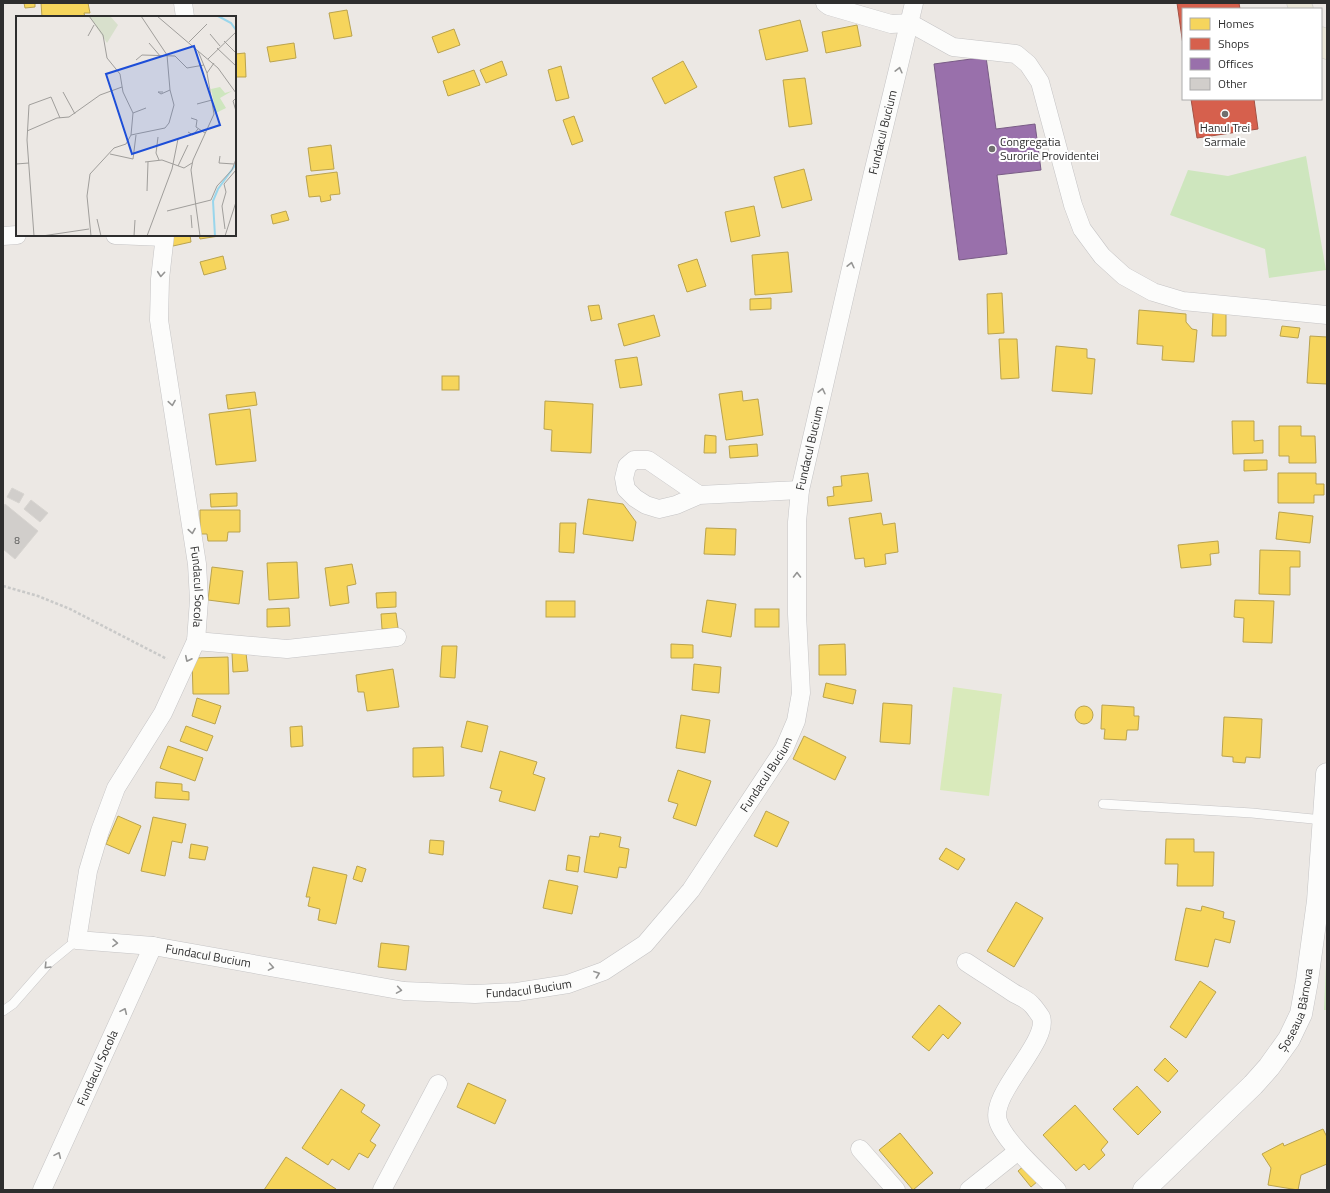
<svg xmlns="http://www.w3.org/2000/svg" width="1330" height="1193" font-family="'Titillium Web',sans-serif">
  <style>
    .green { fill: #cee6be }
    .pitch { fill: #d9eabb }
    .homes { fill: #f6d55c; stroke: #baa34e }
    .shops { fill: #d6604d; stroke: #a45144 }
    .offices { fill: #9970ab; stroke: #795c86 }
    .building { fill: #d1cecb; stroke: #d7d4d0 }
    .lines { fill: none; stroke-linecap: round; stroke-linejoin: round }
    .service-casing { stroke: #c5c4c5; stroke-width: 10 }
    .minor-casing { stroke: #c5c4c5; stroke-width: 19 }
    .secondary-casing { stroke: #c5c4c5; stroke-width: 23 }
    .primary-casing { stroke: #c6c5c4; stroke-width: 23 }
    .path { stroke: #c9c9c8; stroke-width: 2.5; stroke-dasharray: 3 2; stroke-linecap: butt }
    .service { stroke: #fcfcfb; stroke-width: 9 }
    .minor { stroke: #fcfcfb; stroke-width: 18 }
    .secondary { stroke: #fcfcfb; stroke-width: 22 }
    .primary { stroke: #e8e4d6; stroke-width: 22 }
    .oneway { stroke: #959594 }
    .poi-dot { fill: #706f6e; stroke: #fff; stroke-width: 1.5 }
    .labels { text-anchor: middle; stroke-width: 4; stroke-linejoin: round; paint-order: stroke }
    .number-label { font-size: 10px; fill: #585857 }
    .poi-label { font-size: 12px; fill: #2e2e2e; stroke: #fff }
    .street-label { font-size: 12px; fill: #2e2e2e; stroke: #fff }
    .inset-river { fill: none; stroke: #99d6ec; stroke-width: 2 }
    .inset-road { fill: none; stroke: #a09e9b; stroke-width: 1 }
    .view { fill: #1d4ed8; fill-opacity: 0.15; stroke: #1d4ed8; stroke-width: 2 }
    .inset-edge { fill: none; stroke: #2e2e2e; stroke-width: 2 }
  </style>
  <rect width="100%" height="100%" fill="#ece8e4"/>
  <g class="green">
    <path d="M1306,156L1326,270L1269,278L1265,249L1170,215L1188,170L1228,176Z"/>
    <path d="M1327,942V1010H1324Z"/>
  </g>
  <path class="pitch" d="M953,687L1002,694L989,796L940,790Z"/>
  <g class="homes">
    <path d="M24,3H35V7L25,8Z"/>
    <path d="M41,3H88L90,13H84L85,17H42Z"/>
    <path d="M347,10L352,36L334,39L329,13Z"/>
    <path d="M800,20L808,51L766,60L759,30Z"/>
    <path d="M857,25L861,46L826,53L822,32Z"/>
    <path d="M454,29L460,45L438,53L432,37Z"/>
    <path d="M294,43L296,58L270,62L267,47Z"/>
    <path d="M245,53L246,77H235V54Z"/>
    <path d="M502,61L507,75L486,83L480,70Z"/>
    <path d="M683,61L697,87L665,104L652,78Z"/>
    <path d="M561,66L569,98L556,101L548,70Z"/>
    <path d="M474,70L480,85L448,96L443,81Z"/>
    <path d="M805,78L812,124L789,127L783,80Z"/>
    <path d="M574,116L583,141L572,145L563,120Z"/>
    <path d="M331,145L334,169L311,171L308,148Z"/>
    <path d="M804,169L812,200L782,208L774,177Z"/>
    <path d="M337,172L340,194L330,195L331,200L321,202L320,196L309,197L306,176Z"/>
    <path d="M754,206L760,236L731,242L725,212Z"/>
    <path d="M286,211L289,220L273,224L271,215Z"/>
    <path d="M170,235H190L191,242L173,246Z"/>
    <path d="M199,235H219V236L200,239Z"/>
    <path d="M788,252L792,292L755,295L752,255Z"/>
    <path d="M223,256L226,269L204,275L200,262Z"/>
    <path d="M697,259L706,286L687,292L678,265Z"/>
    <path d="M1002,293L1004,333L988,334L987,294Z"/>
    <path d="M771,298V309L750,310V299Z"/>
    <path d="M599,305L602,319L591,321L588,306Z"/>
    <path d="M1139,310L1186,314V322L1192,329L1197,330L1194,362L1162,360L1163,346L1137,344Z"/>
    <path d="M1213,312H1226V336H1212Z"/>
    <path d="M654,315L660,336L624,346L618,324Z"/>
    <path d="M1282,326L1300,328L1298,338L1280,336Z"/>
    <path d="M1310,336L1327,337V384L1307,383Z"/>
    <path d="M999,339H1017L1019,378L1001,379Z"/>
    <path d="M1056,346L1087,349V358L1095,359L1092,394L1052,391Z"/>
    <path d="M637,357L642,385L620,388L615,360Z"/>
    <rect x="442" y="376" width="17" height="14"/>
    <path d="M742,391L743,401L758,399L763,435L726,440L719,394Z"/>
    <path d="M255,392L257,405L228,409L226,395Z"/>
    <path d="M545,401L593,404L591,453L551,451L552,430L544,429Z"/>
    <path d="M250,409L256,461L216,465L209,414Z"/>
    <path d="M1232,421H1254V441L1263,440V453L1233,454Z"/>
    <path d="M1279,426H1301V436H1315L1316,463H1289V456H1279Z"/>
    <path d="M705,435L716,436V453H704Z"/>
    <path d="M757,444L758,456L730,458L729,446Z"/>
    <path d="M1244,460H1267V470L1244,471Z"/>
    <path d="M868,473L872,501L828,506L827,497L834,496L833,487L842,486L841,476Z"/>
    <path d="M1278,473H1316V484H1324V495H1314V503H1278Z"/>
    <path d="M237,493V506L211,507L210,494Z"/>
    <path d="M588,499L623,504L636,522L633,541L583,534Z"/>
    <path d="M200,510H240V532H228L227,541H208L207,534H200Z"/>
    <path d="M1279,512L1313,516L1310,543L1276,539Z"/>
    <path d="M881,513L883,525L895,523L898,552L885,554L886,564L865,567L864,558L855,559L849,518Z"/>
    <path d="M560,523H576L574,553L559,552Z"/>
    <path d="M706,528L736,529L735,555L704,554Z"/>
    <path d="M1218,541L1219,553L1210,554L1211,565L1181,568L1178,545Z"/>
    <path d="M1260,550L1300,551V567H1290V595L1259,594Z"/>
    <path d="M297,562L299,598L269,600L267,563Z"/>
    <path d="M352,564L356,584L347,586L349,603L330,606L325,568Z"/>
    <path d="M212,567L243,571L239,604L208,600Z"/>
    <path d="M396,592V607L377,608L376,593Z"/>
    <path d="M707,600L736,604L731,637L702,632Z"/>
    <path d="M1235,600L1274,601L1272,643L1243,642L1244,618L1234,617Z"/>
    <rect x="546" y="601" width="29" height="16"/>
    <path d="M289,608L290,626L267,627V609Z"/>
    <rect x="755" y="609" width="24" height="18"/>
    <path d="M396,613L398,628L382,629L381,614Z"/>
    <path d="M671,644L693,645V658H671Z"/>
    <path d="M845,644L846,675H819V645Z"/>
    <path d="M442,646H457L455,678L440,677Z"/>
    <path d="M232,653H246L248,671L233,672Z"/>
    <path d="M228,657L229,694H193L192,658Z"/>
    <path d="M694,664L721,667L719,693L692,690Z"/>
    <path d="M393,669L399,707L367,711L364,692H358L356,675Z"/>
    <path d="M826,683L856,690L853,704L823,697Z"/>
    <path d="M197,698L221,706L215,724L192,716Z"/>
    <path d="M883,703L912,705L910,744L880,742Z"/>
    <path d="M1102,705L1134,707V716H1139L1138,730H1127L1126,740L1104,739L1105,729H1101Z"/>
    <circle cx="1084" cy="715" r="9"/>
    <path d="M681,715L710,720L705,753L676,748Z"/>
    <path d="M1224,717L1262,719L1260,758L1246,757L1245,763L1233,762V757L1222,756Z"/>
    <path d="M467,721L488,726L482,752L461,747Z"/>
    <path d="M186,726L213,736L207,751L180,741Z"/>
    <path d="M302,726L303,746L291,747L290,727Z"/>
    <path d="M804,736L846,757L835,780L793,759Z"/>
    <path d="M168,746L203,758L195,781L160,768Z"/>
    <path d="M443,747L444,776L413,777V748Z"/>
    <path d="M500,751L537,762L533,774L545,778L535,811L499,801L502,791L490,788Z"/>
    <path d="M678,770L711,781L696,826L673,818L678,804L668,801Z"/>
    <path d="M156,782L182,784V791L189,792V800L155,798Z"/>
    <path d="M766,811L789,822L777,847L754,836Z"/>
    <path d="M118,816L141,826L129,854L106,844Z"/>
    <path d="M153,817L186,824L182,843L172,841L165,876L141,871Z"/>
    <path d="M600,833L621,837L619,847L629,849L626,868L619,867L617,878L584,872L590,836L599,837Z"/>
    <path d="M1166,839H1194V852H1214L1213,886H1177L1178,864H1165Z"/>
    <path d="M430,840L444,841L443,855L429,853Z"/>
    <path d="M191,844L208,847L205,860L189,858Z"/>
    <path d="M946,848L965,859L958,870L939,859Z"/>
    <path d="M568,855L580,857L578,872L566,870Z"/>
    <path d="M357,866L366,869L362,882L353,879Z"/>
    <path d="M313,867L347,875L336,924L318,920L320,909L308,906L310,897H306Z"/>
    <path d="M549,880L578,886L572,914L543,908Z"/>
    <path d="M1016,902L1043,918L1014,967L987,951Z"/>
    <path d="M1202,906L1224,912L1223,918L1235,921L1230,943L1215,939L1208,967L1175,960L1186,908L1201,911Z"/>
    <path d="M381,943L409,946L406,970L378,967Z"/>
    <path d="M1200,981L1216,992L1186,1038L1170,1027Z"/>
    <path d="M939,1005L961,1023L948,1039L943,1034L929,1051L912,1037Z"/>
    <path d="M1165,1058L1178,1071L1168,1082L1154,1070Z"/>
    <path d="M468,1083L506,1100L495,1124L457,1107Z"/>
    <path d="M1137,1086L1161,1112L1138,1135L1113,1109Z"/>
    <path d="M341,1089L365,1105L361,1112L380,1125L370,1141L376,1145L368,1158L359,1153L349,1170L332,1159L328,1165L302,1148Z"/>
    <path d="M1075,1105L1108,1142L1101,1150L1105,1155L1089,1170L1084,1164L1076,1171L1043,1135Z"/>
    <path d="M1323,1129L1327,1137V1164L1301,1175L1298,1190L1268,1185L1271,1168L1262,1154L1283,1143L1284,1146Z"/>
    <path d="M900,1133L933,1173L913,1190L879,1150Z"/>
    <path d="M286,1157L336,1189V1190H264Z"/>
    <path d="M1025,1165L1038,1181L1031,1187L1018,1171Z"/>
  </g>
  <g class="shops">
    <path d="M1177,3H1239L1240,9H1183V45Z"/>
    <path d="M1191,99H1254L1258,129L1197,138Z"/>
  </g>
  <path class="offices" d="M986,57L996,129L1035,124L1041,170L997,175L1007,254L959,260L934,64Z"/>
  <g class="building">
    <path d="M12,488L24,494L19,503L7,497Z"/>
    <path d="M31,500L48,513L40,522L24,509Z"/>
    <path d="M5,504L38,531L15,559L3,549V507Z"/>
  </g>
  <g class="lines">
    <defs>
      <g id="service">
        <path d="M1103,804L1252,813L1323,820"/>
        <path d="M3,1011L13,1004L49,963L77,940"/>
      </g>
      <g id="minor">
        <path d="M183,3L185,17"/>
        <path d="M825,3L829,6L891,24L910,23L953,47L1016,54L1028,64L1040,82L1073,205L1082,229L1102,256L1124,276L1153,292L1183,301L1327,315"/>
        <path d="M115,235L164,237"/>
        <path id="s1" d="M165,235L160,279L159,320L197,564L199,600L196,641L163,713L116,788L100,831L88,871L77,940L153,946L404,991L475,994L517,992L568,984L604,971L645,944L691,890L784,749L796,721L801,693L797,614V522L800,490L872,177L914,3"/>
        <path d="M3,236L17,235"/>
        <path d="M699,495L648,460H634L627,466L624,478L626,489L635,498L646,505L659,509L676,505L699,495L800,490"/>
        <path d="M196,641L287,649L397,637"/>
        <path d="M966,962C981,972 997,982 1012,992C1018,996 1027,999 1032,1005C1035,1008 1039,1014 1041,1017C1050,1041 989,1094 998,1121C1004,1141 1042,1175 1057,1190"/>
        <path d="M860,1149L896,1190"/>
        <path id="s2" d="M42,1190L153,946"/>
        <path d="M382,1190L438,1084"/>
        <path d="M969,1190L1018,1151"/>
      </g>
      <g id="secondary">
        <path id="s3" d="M1144,1190L1253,1085L1269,1067L1289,1039L1301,1014L1307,981L1318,901L1327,774"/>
      </g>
      <g id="primary">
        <path d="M1298,3L1302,9"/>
        <path d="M1321,38L1327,48"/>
      </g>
    </defs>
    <use href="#service" class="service-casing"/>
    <use href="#minor" class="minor-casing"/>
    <use href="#secondary" class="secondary-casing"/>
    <use href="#primary" class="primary-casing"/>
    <path class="path" d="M3,586L38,596L70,609L167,659"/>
    <use href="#service" class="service"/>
    <use href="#minor" class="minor"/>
    <use href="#secondary" class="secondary"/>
    <use href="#primary" class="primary"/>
  </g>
  <defs><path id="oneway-chevron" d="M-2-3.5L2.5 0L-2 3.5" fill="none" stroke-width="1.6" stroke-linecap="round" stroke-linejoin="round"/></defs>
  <g class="oneway">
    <use href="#oneway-chevron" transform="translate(899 70) rotate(-76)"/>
    <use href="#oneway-chevron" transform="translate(851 265) rotate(-77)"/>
    <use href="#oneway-chevron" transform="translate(161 274) rotate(95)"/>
    <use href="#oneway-chevron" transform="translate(822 391) rotate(-77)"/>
    <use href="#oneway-chevron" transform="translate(172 403) rotate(81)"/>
    <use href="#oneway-chevron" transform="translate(192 531) rotate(81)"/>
    <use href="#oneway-chevron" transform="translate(797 575) rotate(-90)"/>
    <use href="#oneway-chevron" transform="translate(188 659) rotate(116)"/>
    <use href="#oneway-chevron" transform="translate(115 943) rotate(4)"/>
    <use href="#oneway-chevron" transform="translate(47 966) rotate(134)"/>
    <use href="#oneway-chevron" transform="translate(271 967) rotate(10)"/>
    <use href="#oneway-chevron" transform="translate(597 974) rotate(-20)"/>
    <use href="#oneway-chevron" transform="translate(399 990) rotate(9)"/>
    <use href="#oneway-chevron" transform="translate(124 1011) rotate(-66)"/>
    <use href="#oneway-chevron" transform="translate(58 1155) rotate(-66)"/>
  </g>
  <g class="poi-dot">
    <circle cx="1225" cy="114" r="4"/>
    <circle cx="992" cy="149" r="4"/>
  </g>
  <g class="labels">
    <g class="number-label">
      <text x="17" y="544">8</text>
    </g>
    <g class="poi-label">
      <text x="1225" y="132">Hanul Trei<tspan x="1225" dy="14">Sarmale</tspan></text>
      <text x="1000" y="146" text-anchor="start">Congregatia<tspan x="1000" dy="14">Surorile Providentei</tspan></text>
    </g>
    <g class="street-label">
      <text dy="4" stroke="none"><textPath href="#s1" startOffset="2187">Fundacul Bucium</textPath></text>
      <text dy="4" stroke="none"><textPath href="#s1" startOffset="1863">Fundacul Bucium</textPath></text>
      <text dy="4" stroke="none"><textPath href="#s1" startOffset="355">Fundacul Socola</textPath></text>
      <text dy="4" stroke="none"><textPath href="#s1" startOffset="1527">Fundacul Bucium</textPath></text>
      <text dy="4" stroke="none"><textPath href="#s1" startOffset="867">Fundacul Bucium</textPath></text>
      <text dy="4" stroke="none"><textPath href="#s1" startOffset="1191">Fundacul Bucium</textPath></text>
      <text dy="4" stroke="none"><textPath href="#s3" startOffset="240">Șoseaua Bârnova</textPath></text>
      <text dy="4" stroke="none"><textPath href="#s2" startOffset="134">Fundacul Socola</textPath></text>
    </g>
  </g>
  <g transform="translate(16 16)">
    <rect width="220" height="220" fill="#ece8e4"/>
    <path d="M204,71L209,77L216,75L204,82L210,92L200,97L195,73Z" fill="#cee6be"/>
    <path d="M73,0H94L102,9L91,27Z" fill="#d8e0cc"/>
    <path class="inset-river" d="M202,0L215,7L220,14M199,220L197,185L202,173L220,148"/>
    <path class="inset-road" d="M73,0L87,19L91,42L104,58L107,76L117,97L115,119M141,0L202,52L220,77M194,18L204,30M72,20L78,9M208,25L220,37M173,26L191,8M133,27L145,41M201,32L220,50M182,35L191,57L198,98L177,144L175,154L184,220M192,43L220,16M120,44L126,39L159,40L171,52L188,49M191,57L198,47M47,76L59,98M147,76H142L145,78L154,74M220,82L217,85L220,95M181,88L196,84M117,97L130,92M175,102L181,104L180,111L189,117M11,115L41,102L53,101L84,79L106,71M172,116L177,119L182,113M115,119L149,112L153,107L158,89L154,74L151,39L125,0M142,121L140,137L143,144M94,138L117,143L120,119M204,140L203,147L218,148M129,146L146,144L168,152L176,147M0,148L13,147M162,150L172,129M131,175L132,146M151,195L195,184L201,170L216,154L220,143M175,199L176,212M81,203L85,220M209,213L206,190L210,176L208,168L220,154M18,220L11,124L13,89L35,81L44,102M26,220L73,213M75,220L71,180L74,158L98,132L110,128L115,119M118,220L119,204M131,220L156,153L162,123M209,220L220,186"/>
    <path class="view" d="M178,30L204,109L116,138L90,58Z"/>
    <rect width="220" height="220" class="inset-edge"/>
  </g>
  <rect width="1330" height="1193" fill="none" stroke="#2e2e2e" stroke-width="8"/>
  <rect x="1182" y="8" width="140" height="92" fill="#ffffff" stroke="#ababab"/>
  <rect x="1190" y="18" width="20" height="12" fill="#f6d55c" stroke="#ababab"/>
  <text x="1218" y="28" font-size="12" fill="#2e2e2e">Homes</text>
  <rect x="1190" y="38" width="20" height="12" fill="#d6604d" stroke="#ababab"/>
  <text x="1218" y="48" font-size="12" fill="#2e2e2e">Shops</text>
  <rect x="1190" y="58" width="20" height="12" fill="#9970ab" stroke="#ababab"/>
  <text x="1218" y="68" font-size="12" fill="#2e2e2e">Offices</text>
  <rect x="1190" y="78" width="20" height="12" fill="#d1cecb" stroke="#ababab"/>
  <text x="1218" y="88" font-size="12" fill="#2e2e2e">Other</text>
</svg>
